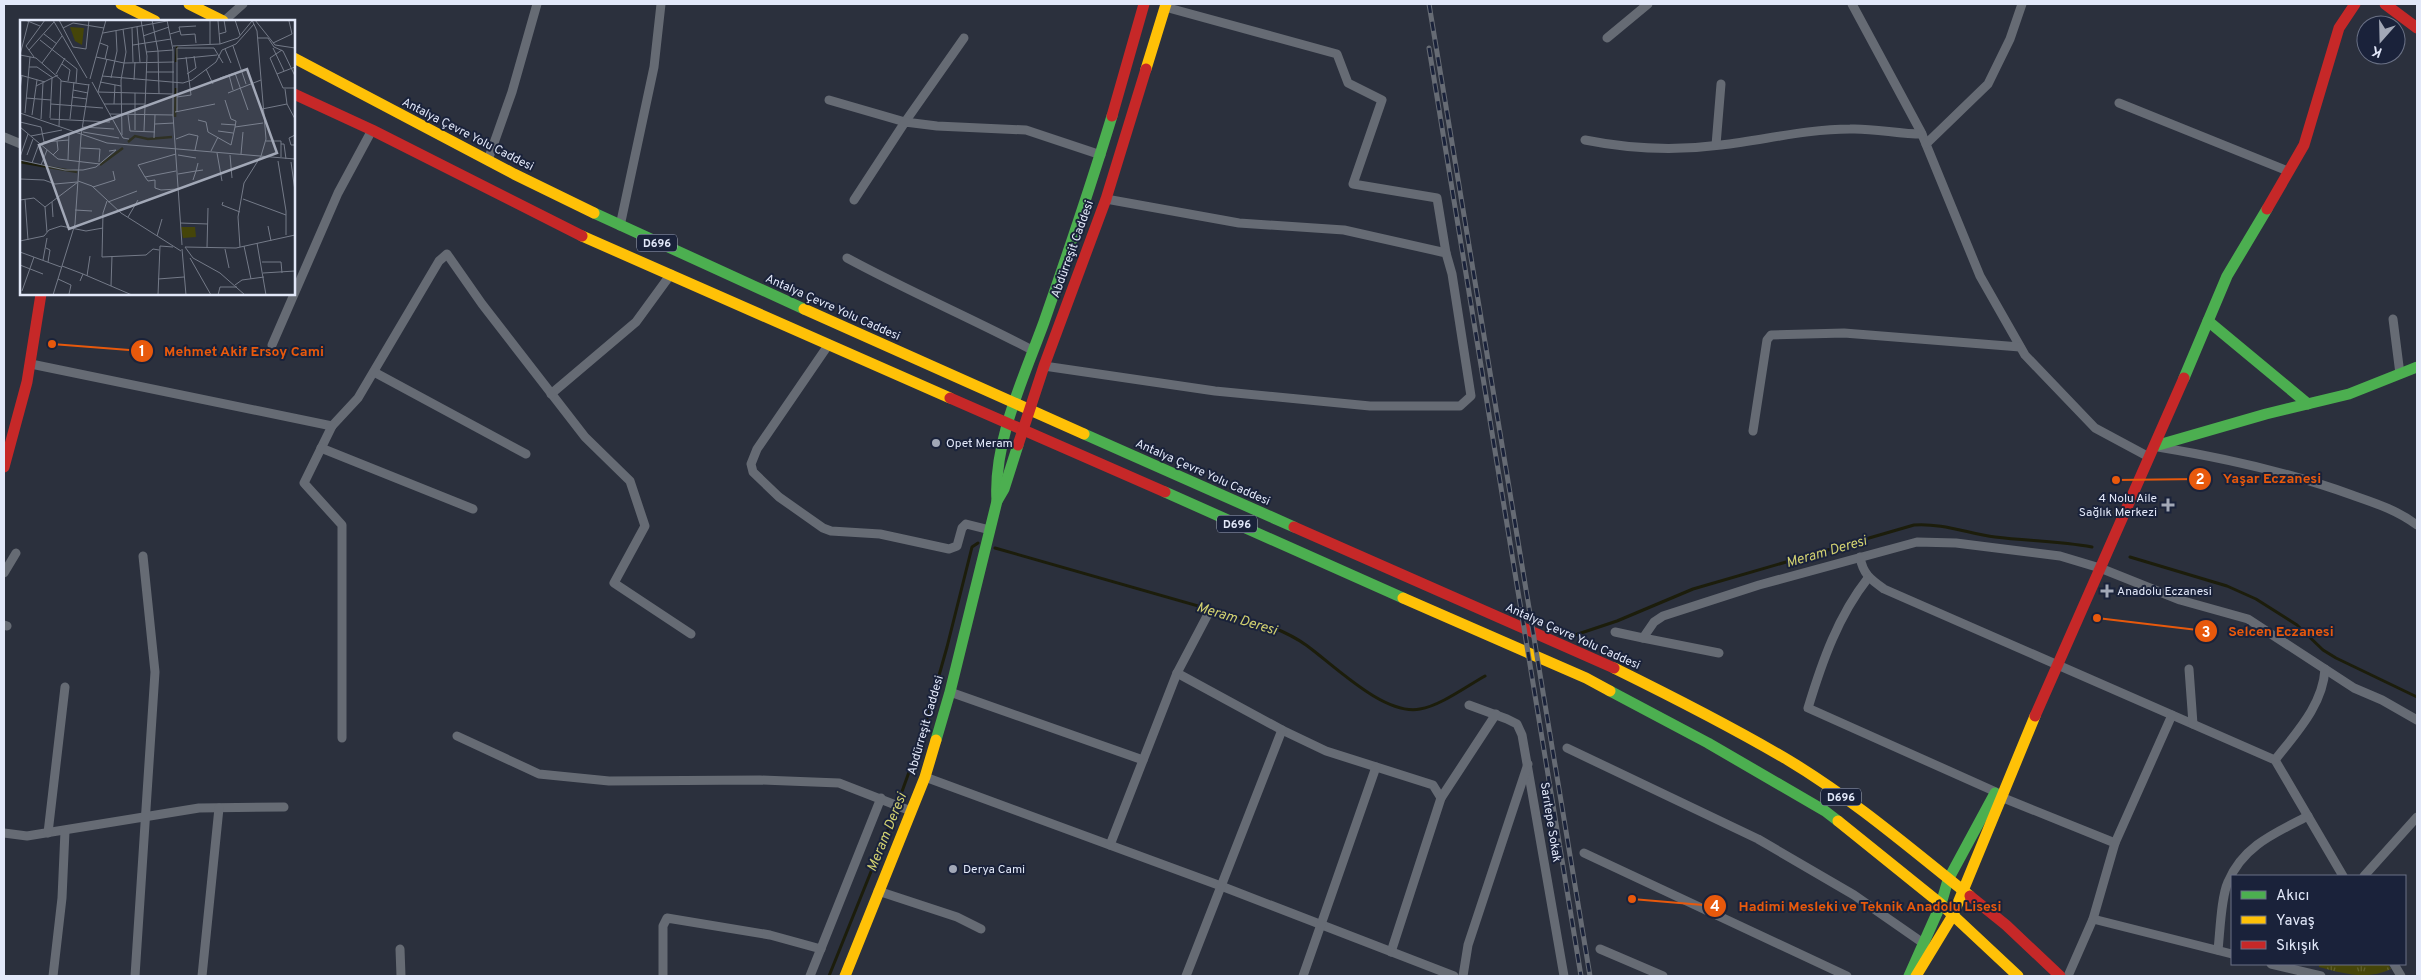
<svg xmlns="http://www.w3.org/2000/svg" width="2421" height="980" font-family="Overpass,sans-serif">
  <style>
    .park { fill: url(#park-tufts) }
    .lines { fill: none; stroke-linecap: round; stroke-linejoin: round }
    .stream { stroke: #1c1d0b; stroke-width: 3 }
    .street { stroke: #666b74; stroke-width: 9 }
    .fast { stroke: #4caf50; stroke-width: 11 }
    .slow { stroke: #ffc107; stroke-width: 11 }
    .jam { stroke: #c62828; stroke-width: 11 }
    .rail-casing { stroke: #666b74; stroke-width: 5 }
    .rail { stroke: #1a223a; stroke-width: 3; stroke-dasharray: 9; stroke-linecap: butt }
    .poi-dot { fill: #a2a8b7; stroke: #1a223a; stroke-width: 2 }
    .labels { text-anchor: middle; stroke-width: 4; stroke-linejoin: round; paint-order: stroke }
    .shield { fill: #1a223a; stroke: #a6adc0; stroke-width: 1 }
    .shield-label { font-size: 11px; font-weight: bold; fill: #e2e8f9 }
    .street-label { font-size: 12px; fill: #e2e8f9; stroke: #1a223a }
    .poi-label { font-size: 12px; fill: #e2e8f9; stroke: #1a223a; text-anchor: start }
    .water-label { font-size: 14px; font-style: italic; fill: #d1d070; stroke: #1a223a }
    .inset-river { fill: none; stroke: #1c1d0b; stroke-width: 2.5 }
    .inset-road { fill: none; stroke: #747a88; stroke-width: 1 }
    .view { fill: #a2a8b7; fill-opacity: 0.15; stroke: #a2a8b7; stroke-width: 2.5 }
    .inset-edge { fill: none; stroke: #e2e8f9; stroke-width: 2.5 }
    .leader { fill: none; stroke: #e8590c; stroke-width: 2 }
    .callout-dot { fill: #e8590c; stroke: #1a223a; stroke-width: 2 }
    .mark-label { font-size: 15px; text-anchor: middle; font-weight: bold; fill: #fff }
    .callout-label { font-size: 14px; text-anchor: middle; font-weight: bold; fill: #e8590c; stroke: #1a223a; stroke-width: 4; stroke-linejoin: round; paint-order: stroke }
  </style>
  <defs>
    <pattern id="park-tufts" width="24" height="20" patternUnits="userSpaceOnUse" patternTransform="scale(1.25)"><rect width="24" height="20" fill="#454509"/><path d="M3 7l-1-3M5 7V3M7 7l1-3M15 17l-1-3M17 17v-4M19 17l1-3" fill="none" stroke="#60602e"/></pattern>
  </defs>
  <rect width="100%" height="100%" fill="#2b303d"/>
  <path class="park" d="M2319,964H2388L2391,969C2368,980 2344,974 2319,967Z"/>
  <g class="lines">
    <g class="stream">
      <path d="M995,548L1272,627C1284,632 1295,637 1306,645C1334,665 1384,716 1420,709C1440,706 1467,686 1485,676"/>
      <path d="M2130,557L2227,586L2256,599L2297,625L2323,650L2336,658L2417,697"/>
      <path d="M1569,637L1617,621L1693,589L1914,525C1942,523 1967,533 1995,537C2027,541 2059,541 2092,547"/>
      <path d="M829,976L891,822L922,736L947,647L972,547L978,543"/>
    </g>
    <g class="street">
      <path d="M1852,4L1921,132L1980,276L2025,355L2095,428L2149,457"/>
      <path d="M1165,7L1337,54L1348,83L1382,100L1353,184L1437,198L1446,253"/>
      <path d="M224,21L243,4"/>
      <path d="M1607,38L1648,4"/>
      <path d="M829,100L905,122L964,38"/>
      <path d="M2119,103L2288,171"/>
      <path d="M4,137L21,144"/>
      <path d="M1585,140C1630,149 1676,151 1721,145C1764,140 1807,129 1850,129C1874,128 1898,134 1922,134"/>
      <path d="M1926,144L1988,84L2010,39L2022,4"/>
      <path d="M1716,145L1721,84"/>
      <path d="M488,160L512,92L537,4"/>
      <path d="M854,200L905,122L937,126L1026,130L1101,155"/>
      <path d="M620,226L654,67L661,4"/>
      <path d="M847,258C908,291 971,318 1032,350"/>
      <path d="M2393,319L2400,374"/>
      <path d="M829,344L757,449L751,464L753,472L779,497L823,528L831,531L880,534L949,549L957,546L962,528L966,524L990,530"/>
      <path d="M272,345L338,193L372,130"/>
      <path d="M31,364L332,426L358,398L439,261L447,254L482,304L585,437L630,481L645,526L614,583L691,634"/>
      <path d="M1044,366L1215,391L1370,406H1460L1471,396L1452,274L1446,253L1344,230L1239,223L1106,199"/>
      <path d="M374,372L526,454"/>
      <path d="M551,394L636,322L671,274"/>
      <path d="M332,426L304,483L342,525V738"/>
      <path d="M1753,431L1767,340L1771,335L1844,333L2020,347"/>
      <path d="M2158,447C2224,458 2289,472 2352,495C2375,503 2397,510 2417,525"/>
      <path d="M321,448L473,509"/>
      <path d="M1860,557C1863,574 1870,579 1884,589L2275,760L2343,876"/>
      <path d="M4,573L16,553"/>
      <path d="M1868,578C1838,616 1822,662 1808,708L1996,792"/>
      <path d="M4,625L7,626"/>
      <path d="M1615,632L1643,638"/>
      <path d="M1719,653L1643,638L1654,622L1663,616L1759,585L1917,542L1956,543L2060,556L2100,568L2180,600L2248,619L2354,688L2382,700L2417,720"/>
      <path d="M2189,669L2193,724"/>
      <path d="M1177,673L1282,730L1326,751L1433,785L1441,798L1391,952"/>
      <path d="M950,692L1143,760"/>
      <path d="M1469,705L1507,719L1517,724L1522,735L1564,976"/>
      <path d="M457,736L539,774L609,781L760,780L839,783L911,811"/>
      <path d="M1567,748L1758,839L1854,895L1923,943"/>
      <path d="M2275,760C2296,733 2323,705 2325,669"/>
      <path d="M925,777L1221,886L1454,976"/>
      <path d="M2001,797L2115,843"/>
      <path d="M1441,798L1496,714"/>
      <path d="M4,833L27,836L199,808L284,807"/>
      <path d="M48,833L65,687"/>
      <path d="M1110,845L1177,673L1207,616"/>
      <path d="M1584,853L1847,976"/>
      <path d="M2364,876L2417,817"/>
      <path d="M878,891L957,917L981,929"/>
      <path d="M2093,919L2232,954"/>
      <path d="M400,949L401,976"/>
      <path d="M1600,949L1663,976"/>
      <path d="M2218,950C2220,933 2221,897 2228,882C2243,846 2275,833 2308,816"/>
      <path d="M2271,964L2321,976"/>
      <path d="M2394,964L2401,976"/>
      <path d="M53,976L62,898L65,831"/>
      <path d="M135,976L155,672L143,556"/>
      <path d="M202,976L219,808"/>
      <path d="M663,976V926L667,918L770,935L821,949"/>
      <path d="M810,976L881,798"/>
      <path d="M1186,976L1282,730"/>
      <path d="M1303,976L1376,767"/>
      <path d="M1463,976L1468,945L1528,764"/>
      <path d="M2068,976L2093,919L2115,843L2172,715"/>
    </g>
    <g class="fast">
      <path d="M594,213L804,309"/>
      <path d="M2208,321L2308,404"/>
      <path d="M2184,378L2227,276L2267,209"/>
      <path d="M1084,434L1294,527"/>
      <path d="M2155,446L2266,414L2349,394L2417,367"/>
      <path d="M1165,492L1403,598"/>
      <path d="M997,501C993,442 1024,377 1044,322C1068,253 1091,185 1112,116"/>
      <path d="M1610,691L1708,743L1825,811L1838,821"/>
      <path d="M936,740L950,692L997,501L1004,489L1018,445"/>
      <path d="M1909,976L1941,904L1948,880L1995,793"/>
    </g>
    <g class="slow">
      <path d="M121,4L155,21"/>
      <path d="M189,4L223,21"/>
      <path d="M294,58L514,174L594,213"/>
      <path d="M1146,69L1166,4"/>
      <path d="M582,236L950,398"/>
      <path d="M804,309L1084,434"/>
      <path d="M1403,598L1586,678L1610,691"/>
      <path d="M1614,668C1673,697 1732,727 1788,760C1853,799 1911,849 1970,896"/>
      <path d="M1838,821L1941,904L2018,976"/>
      <path d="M845,976L925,777L936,740"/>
      <path d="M1916,976L1953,915L2035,716"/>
    </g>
    <g class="jam">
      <path d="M2385,4L2417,28"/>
      <path d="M294,94L372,130L582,236"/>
      <path d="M1112,116L1144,4"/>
      <path d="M2267,209L2304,145L2339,28L2355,4"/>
      <path d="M950,398L1165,492"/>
      <path d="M1018,445L1044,366L1106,199L1146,69"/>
      <path d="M4,467L27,382L41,294"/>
      <path d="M1294,527L1614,668"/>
      <path d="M2035,716L2184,378"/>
      <path d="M1970,896L2006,925L2060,976"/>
    </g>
    <defs>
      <g id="rail">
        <path d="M1429,4L1590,976"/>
        <path d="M1429,48L1581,976"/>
      </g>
    </defs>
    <use href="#rail" class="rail-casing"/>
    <use href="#rail" class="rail"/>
  </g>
  <g class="poi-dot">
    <circle cx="936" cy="443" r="5"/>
    <path d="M2165.5 497.5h5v5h5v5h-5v5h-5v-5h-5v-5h5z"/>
    <path d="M2104.5 583.5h5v5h5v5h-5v5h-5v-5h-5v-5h5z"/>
    <circle cx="953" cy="869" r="5"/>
  </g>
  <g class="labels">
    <g class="shield">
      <rect x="637" y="234.5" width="40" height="17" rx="4"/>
      <rect x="1217" y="515.5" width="40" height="17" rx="4"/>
      <rect x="1821" y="788.5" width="40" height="17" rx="4"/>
    </g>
    <g class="shield-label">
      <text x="657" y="247">D696</text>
      <text x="1237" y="528">D696</text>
      <text x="1841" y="801">D696</text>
    </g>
    <g class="street-label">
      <text transform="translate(468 134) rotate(27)" y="4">Antalya Çevre Yolu Caddesi</text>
      <text transform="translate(1072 249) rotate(-70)" y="4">Abdürreşit Caddesi</text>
      <text transform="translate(833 307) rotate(24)" y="4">Antalya Çevre Yolu Caddesi</text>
      <text transform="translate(1203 472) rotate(24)" y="4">Antalya Çevre Yolu Caddesi</text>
      <text transform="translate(1573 636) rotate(24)" y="4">Antalya Çevre Yolu Caddesi</text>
      <text transform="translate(925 725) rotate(-74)" y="4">Abdürreşit Caddesi</text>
      <text transform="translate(1551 822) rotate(81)" y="4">Sarıtepe Sokak</text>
    </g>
    <g class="poi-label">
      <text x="946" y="447">Opet Meram</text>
      <text x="2157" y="502" text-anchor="end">4 Nolu Aile<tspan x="2157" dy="14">Sağlık Merkezi</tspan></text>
      <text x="2117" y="595">Anadolu Eczanesi</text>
      <text x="963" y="873">Derya Cami</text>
    </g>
    <g class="water-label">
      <text transform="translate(1826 551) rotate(-16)" y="5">Meram Deresi</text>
      <text transform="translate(1237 618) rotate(17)" y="5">Meram Deresi</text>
      <text transform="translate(886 832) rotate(-68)" y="5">Meram Deresi</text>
    </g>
  </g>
  <g transform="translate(20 20)">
    <rect width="275" height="275" fill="#2b303d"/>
    <path d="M50,7L64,8L62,25L55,21Z" fill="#454509"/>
    <path d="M161,207H175L176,217L163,218Z" fill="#454509"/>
    <path class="inset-river" d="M156,42L157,26M155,97L156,68M108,122L115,116L128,119L152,117M0,142L57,152M80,145L103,128"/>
    <path class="inset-road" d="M5,0L20,6M33,0L67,58M39,0L53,27M121,0L127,36L124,111M132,0L138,31L139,74M147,0L153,30V95L162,225M215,0L220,15M235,0L255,25L275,28M198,1L200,24M117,7L120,42M43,8L53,3L84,8M112,8L113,42M160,11L159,7L176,6M83,13L147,1M24,14L37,24M150,14L160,11L161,15L175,14L176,23M199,14L206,12L204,0M123,16L149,7M238,18H248L254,27L263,31L275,56M20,20L57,49L56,63M80,23L88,26L85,39M253,23L272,14L269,1M190,24V0M113,25L151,19M153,26L200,24L218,18L232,1M213,26L226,64M53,27L66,29L69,0M253,28L264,51M205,29L211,43M9,30L34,2M262,30L250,38L263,68H275M126,32L153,30M0,35L16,38L41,60L39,106M0,35L9,0M14,37L6,26L25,0M76,37L104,43L154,42M87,39L78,72L153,74M157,39L197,35M22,43L42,16M42,44L50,50L48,61M9,47H17L33,58M186,49L193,64M126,52H154M36,54L45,38M167,54L176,48L174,36M257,54L275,47M0,55L25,62M209,55L213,70M82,56L163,63L172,60L196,42L202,30L216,24L234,4M91,58L97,31L96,11M200,58L215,53L228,90M70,59L86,0M114,60L115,42M41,61L69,65M72,62L103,118L109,119M80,62L101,66M16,66L38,55M265,69L267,84M0,70L2,55M53,70L68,73M115,73V110M208,73L241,60M52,77L67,79M157,77L171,75L166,37M6,78L31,80M205,80L211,99L216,101L215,107M31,84L83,88M84,84H125M94,84L95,65M242,89L267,84L275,99M155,92L195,84M157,92V28H194L203,43M0,93L87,123L275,139M5,93L10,37M90,94L153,95M12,95L17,60M108,95L110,111L135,112M30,98L32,58M21,99L23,63M30,99L90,102M50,99L54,62M178,100L186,102L188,112L211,125L215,107L243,103M0,102L21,107L24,122M135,104L154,103M201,104L216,105M0,107L38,139L80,144M63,107L94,109M198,111L213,113M63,112L99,118M102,115L101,60L106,32L103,9M275,115L269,118L271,125H275M11,116L42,110M134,118L135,95M156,119L169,114L178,116L175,130M246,121H261V137M24,122L49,120M261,124H264L266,139M61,128L80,129L79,142M191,131L198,117M197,133L202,161M221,134L223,112M7,135L13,119M33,135L38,130L37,121M158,135L176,138M210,135L212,158M0,137L8,114M0,140L45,150H63L76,147L96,130L89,131M48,140L49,113M258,141L266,191V215M271,142L275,171M12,143L19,124M21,145L27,130M156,151L125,157L118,145L156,134M158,154L176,151L178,143M125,157L128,161L135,160V168L141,170L157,169M0,159L24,160L35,164L57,162M173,160L176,151L183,150M58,161L72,166L101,193L161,231M73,167L95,160L93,151M5,179L8,220M223,179L266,195M0,180L14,178L25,187L58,162M87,181L83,193L82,237L126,235L133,229L139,230M32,182L33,197M88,182L117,171M203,182L202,185L220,192M25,187L27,212M55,190L72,191M108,197L118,180M160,203L188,204M248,206L251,221M137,216L142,199M0,221L24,216L29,210L41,206L66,211L83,208M237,223L246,275M224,226L231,259M165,227L216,228L275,215M165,227L173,238L200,253L225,275M220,227L218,197L224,163L241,136L246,119L237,11L232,0M26,228L30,230L28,242M187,228L188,188M162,229L166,275M205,229L209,248M0,232L41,247M170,238L191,275M23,240L27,218M242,242H261L262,253M0,245L23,254M42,246L63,254L60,261M243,253L275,251M63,254L112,275M67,256L70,236M38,259L51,265L49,274M138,259L164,257M215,265L222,260L244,257M91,266L92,236M2,271L14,237M33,275L55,204L61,116L69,64M138,275L140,226L153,227M198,275L200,267H217"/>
    <path class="view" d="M227,49L257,133L49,209L19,125Z"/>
    <rect width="275" height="275" class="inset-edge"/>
  </g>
  <path class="leader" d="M52 344L142 351M2116 480L2200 479M2097 618L2206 631M1632 899L1715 906"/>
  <g class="callout-dot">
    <circle cx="52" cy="344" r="5"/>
    <circle cx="2116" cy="480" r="5"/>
    <circle cx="2097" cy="618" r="5"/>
    <circle cx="1632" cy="899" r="5"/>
    <circle cx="142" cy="351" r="12"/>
    <circle cx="2200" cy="479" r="12"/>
    <circle cx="2206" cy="631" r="12"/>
    <circle cx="1715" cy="906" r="12"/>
  </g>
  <g class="mark-label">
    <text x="142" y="356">1</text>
    <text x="2200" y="484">2</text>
    <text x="2206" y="637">3</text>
    <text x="1715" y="911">4</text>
  </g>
  <g class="callout-label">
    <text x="244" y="356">Mehmet Akif Ersoy Cami</text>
    <text x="2272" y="483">Yaşar Eczanesi</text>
    <text x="2281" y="636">Selcen Eczanesi</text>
    <text x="1870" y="911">Hadimi Mesleki ve Teknik Anadolu Lisesi</text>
  </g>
  <rect width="2421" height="980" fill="none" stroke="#e2e8f9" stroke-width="10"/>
  <rect x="2231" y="875" width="175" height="90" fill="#1a223a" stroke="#6a7186"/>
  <rect x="2241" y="891" width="25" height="8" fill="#4caf50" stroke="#6a7186"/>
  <text x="2276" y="900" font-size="15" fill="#e2e8f9">Akıcı</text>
  <rect x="2241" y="916" width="25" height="8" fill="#ffc107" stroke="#6a7186"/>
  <text x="2276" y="925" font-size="15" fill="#e2e8f9">Yavaş</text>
  <rect x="2241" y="941" width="25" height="8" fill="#c62828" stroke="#6a7186"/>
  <text x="2276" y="950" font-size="15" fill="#e2e8f9">Sıkışık</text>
  <g transform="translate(2381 40) rotate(200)"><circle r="24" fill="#1a223a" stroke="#6a7186"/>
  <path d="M0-4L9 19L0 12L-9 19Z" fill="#a2a8b7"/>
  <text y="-8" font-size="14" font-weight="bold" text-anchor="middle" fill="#e2e8f9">K</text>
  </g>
</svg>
